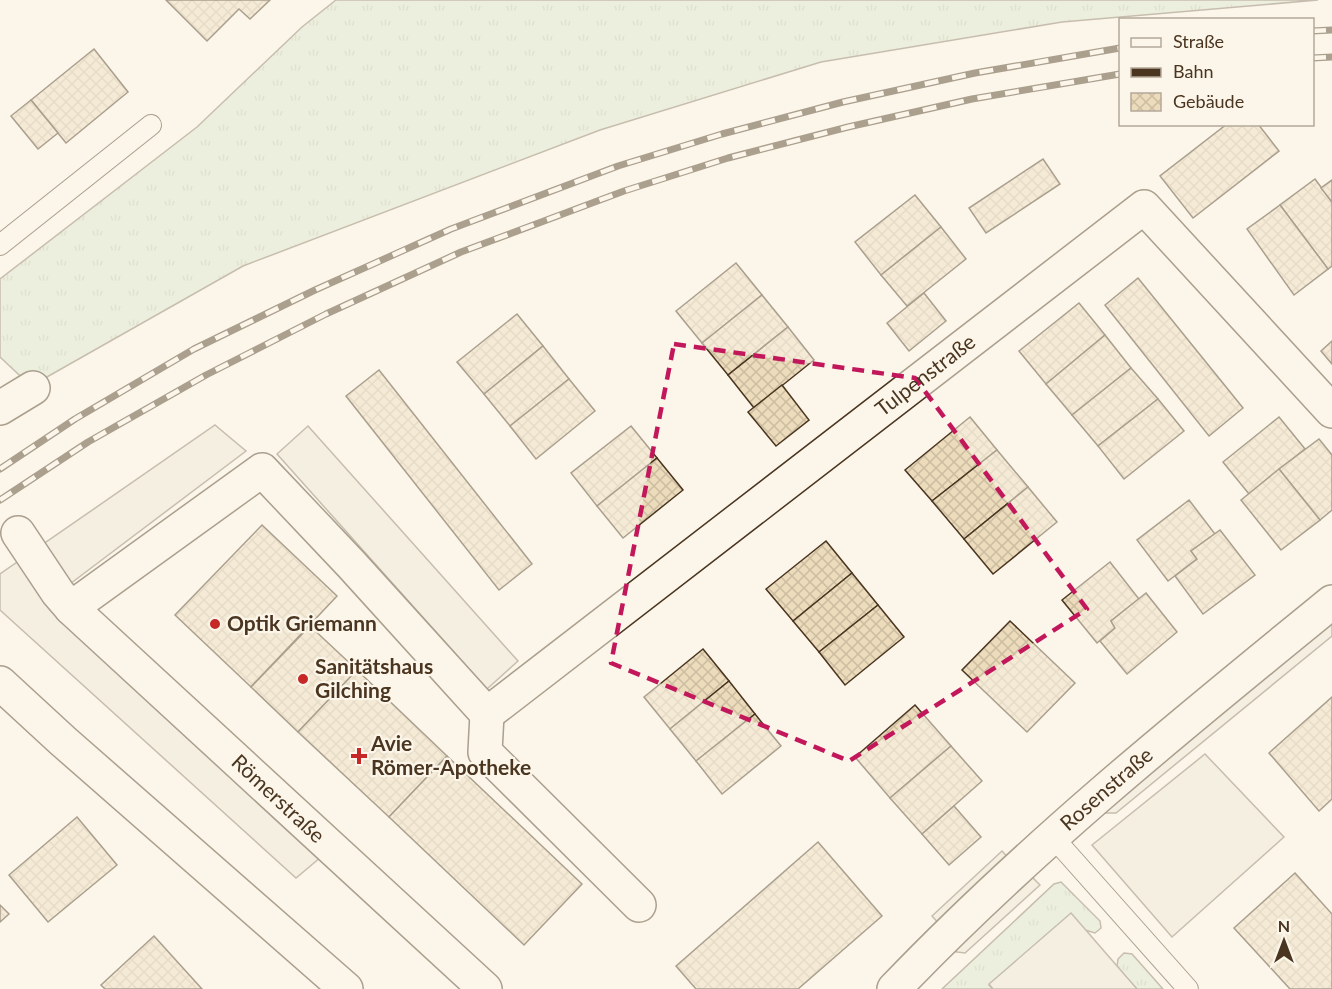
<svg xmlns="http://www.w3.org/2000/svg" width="1332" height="989" font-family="Lato,sans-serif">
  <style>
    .grass { fill: url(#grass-tufts); stroke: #887966; stroke-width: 1.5 }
    .parking { fill: #ede7d9; stroke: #887966; stroke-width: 1.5 }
    .building { fill: url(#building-cross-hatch); stroke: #4a3520; stroke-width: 1.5 }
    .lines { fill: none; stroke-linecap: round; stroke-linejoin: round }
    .service-casing { stroke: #4a3520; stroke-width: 22 }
    .minor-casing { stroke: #4a3520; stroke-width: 36 }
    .tertiary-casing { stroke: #4a3520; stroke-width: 36 }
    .service { stroke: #fbf6e9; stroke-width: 20 }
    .minor { stroke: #fbf6e9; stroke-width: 33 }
    .tertiary { stroke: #fbf6e9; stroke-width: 33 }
    .rail-casing { stroke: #4a3520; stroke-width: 7 }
    .rail { stroke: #fbf6e9; stroke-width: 4.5; stroke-dasharray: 14; stroke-linecap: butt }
    .marked { fill: none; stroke: #c2185b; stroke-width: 4.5; stroke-dasharray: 12 8; stroke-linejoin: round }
    .poi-dot { fill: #c62828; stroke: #fbf6e9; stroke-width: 2 }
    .labels { text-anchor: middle; stroke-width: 4.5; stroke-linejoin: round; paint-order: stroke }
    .street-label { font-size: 21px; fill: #4a3520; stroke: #fbf6e9 }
    .poi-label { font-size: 21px; font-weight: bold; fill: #4a3520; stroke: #fbf6e9; text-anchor: start }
  </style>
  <defs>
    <pattern id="grass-tufts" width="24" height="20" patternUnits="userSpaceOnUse" patternTransform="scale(1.5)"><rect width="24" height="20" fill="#dce7d0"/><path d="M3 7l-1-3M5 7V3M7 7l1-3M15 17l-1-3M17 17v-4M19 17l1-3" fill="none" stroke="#bec7b2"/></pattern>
    <pattern id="building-cross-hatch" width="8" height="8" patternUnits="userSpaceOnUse" patternTransform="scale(1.5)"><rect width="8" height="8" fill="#ecdcbc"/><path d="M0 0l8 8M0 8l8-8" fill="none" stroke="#ccbda1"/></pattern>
  </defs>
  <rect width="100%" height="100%" fill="#fbf6e9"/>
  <g class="grass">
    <path d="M336,0H1318L1062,22L821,62L600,130L243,266L31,386L0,357V279L197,127L302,27Z"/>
    <path d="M1061,882L1100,921L1101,928L1095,933L1085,930L1071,914L989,985L993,989H942L1054,884Z"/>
    <path d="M1124,953L1132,954L1163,989H1137L1117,967L1118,959Z"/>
  </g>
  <g class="parking">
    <path d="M215,425L246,451L58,593L321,857L296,878L0,610V574Z"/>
    <path d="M308,426L518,661L487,689L277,454Z"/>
    <path d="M1332,621V636L1116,813H1098Z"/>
    <path d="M1205,754L1284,837L1172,937L1092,845Z"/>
    <path d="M1002,851L1011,861L941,926L932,916Z"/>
    <path d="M1030,875L1040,885L965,953L949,951Z"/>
    <path d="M1071,913L1137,989H993L989,984Z"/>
  </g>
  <g class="building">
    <path d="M166,0H270L250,19L239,9L207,41Z"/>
    <path d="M94,49L128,92L66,143L31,100Z"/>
    <path d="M31,100L58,133L38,149L11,116Z"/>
    <path d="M1227,124H1258L1279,151L1193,218L1160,176Z"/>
    <path d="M1043,159L1060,184L986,233L969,208Z"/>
    <path d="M1315,179L1332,202V266L1328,269L1280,205Z"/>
    <path d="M1332,180V202L1321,188Z"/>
    <path d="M915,195L941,227L881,275L855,242Z"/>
    <path d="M1280,205L1328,269L1294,295L1247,229Z"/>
    <path d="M941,227L966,259L907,306L881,275Z"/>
    <path d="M736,263L762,295L702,343L676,311Z"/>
    <path d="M1138,278L1243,408L1209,436L1105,305Z"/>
    <path d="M924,293L946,321L909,351L887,323Z"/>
    <path d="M762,295L788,327L728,375L702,343Z"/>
    <path d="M1079,303L1105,335L1046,384L1019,351Z"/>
    <path d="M517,314L543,346L484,394L457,362Z"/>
    <path d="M788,327L814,360L754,408L728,375Z"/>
    <path d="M1105,335L1131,368L1072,415L1046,384Z"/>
    <path d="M1332,341V364L1321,351Z"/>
    <path d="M543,346L569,379L510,426L484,394Z"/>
    <path d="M1131,368L1158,399L1098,446L1072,415Z"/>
    <path d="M379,370L532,564L499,590L346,396Z"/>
    <path d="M569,379L595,411L536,459L510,426Z"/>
    <path d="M782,385L809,420L776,446L748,412Z"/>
    <path d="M1158,399L1184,431L1124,479L1098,446Z"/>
    <path d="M970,417L997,450L932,501L905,470Z"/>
    <path d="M1279,417L1305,449L1249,494L1223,462Z"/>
    <path d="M631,426L657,458L597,506L571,473Z"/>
    <path d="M1319,439L1332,455V510L1320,520L1279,469Z"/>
    <path d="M997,450L1028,487L964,539L932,501Z"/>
    <path d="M657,458L683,490L623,538L597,506Z"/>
    <path d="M1279,469L1320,520L1281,550L1241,500Z"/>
    <path d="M1028,487L1057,522L993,574L964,539Z"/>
    <path d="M1189,500L1215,534L1191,551L1197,559L1168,581L1137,540Z"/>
    <path d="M262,525L337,596L251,687L175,615Z"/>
    <path d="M1220,530L1255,575L1203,614L1175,576L1197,559L1191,551Z"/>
    <path d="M826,541L852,573L793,621L766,589Z"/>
    <path d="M1110,562L1139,599L1111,621L1115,628L1097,643L1062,600Z"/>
    <path d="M852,573L878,605L819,652L793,621Z"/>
    <path d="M1146,593L1177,632L1127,674L1100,641L1115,628L1111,621Z"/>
    <path d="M878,605L904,637L845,685L819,652Z"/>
    <path d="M1010,621L1075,683L1027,732L962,670Z"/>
    <path d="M310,626L357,670L298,732L251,687Z"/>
    <path d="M703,649L729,681L670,729L644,697Z"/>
    <path d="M357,670L447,756L389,817L298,732Z"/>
    <path d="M729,681L755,714L696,761L670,729Z"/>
    <path d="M1332,697V799L1319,811L1269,753Z"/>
    <path d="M915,705L951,746L890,798L855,757Z"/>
    <path d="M755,714L781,746L722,794L696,761Z"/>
    <path d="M951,746L982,781L922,834L890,798Z"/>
    <path d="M447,756L582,884L524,945L389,817Z"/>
    <path d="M954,806L981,837L949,865L922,834Z"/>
    <path d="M77,817L117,865L48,922L9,875Z"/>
    <path d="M818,842L882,916L798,989H696L676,966Z"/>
    <path d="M1295,873L1332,914V989H1290L1234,928Z"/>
    <path d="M0,905L9,914L0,922Z"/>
    <path d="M154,936L202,989H105L101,985Z"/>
  </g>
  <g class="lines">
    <defs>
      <g id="service">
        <path d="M0,245L151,125"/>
        <path d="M1052,836L1188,989"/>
      </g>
      <g id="minor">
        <path d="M0,408L33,388"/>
        <path d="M18,533L58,593L71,608"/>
        <path id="s1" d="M487,714L1144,207L1332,411"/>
        <path d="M485,989L71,608L262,470L351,564L487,714L485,752L639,905"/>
        <path id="s2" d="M894,989C1029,848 1181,725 1332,602"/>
      </g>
      <path id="tertiary" d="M0,683L63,741L346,989"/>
    </defs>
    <use href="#service" class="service-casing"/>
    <use href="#minor" class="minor-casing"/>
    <use href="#tertiary" class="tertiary-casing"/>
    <use href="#service" class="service"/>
    <use href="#minor" class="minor"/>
    <use href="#tertiary" class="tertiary"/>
    <defs>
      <g id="rail">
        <path d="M1312,31L1332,30"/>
        <path d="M1312,58L1332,57"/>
        <path d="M0,469L75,419L194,349L315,290L451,229L618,166L722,134L843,102L975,73L1120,48"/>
        <path d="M0,500L88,442L206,375L326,314L461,252L624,191L728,158L848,127L972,99L1120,74"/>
      </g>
    </defs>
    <use href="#rail" class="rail-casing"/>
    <use href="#rail" class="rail"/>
  </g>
  <path d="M0 0H1332V989H0ZM674,344L915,378L1087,609L849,761L611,663Z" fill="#fbf6e9" fill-opacity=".55" fill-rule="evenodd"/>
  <path class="marked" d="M674,344L915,378L1087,609L849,761L611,663Z"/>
  <g class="poi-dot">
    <circle cx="215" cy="624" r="6"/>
    <circle cx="303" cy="679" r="6"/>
    <path d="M356 747h6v6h6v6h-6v6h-6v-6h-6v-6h6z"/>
  </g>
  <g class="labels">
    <g class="street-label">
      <text dy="7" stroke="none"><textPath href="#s1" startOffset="554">Tulpenstraße</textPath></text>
      <text dy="7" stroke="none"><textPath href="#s2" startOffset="292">Rosenstraße</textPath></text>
      <text transform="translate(278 799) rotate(43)" y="7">Römerstraße</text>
    </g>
    <g class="poi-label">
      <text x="227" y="631">Optik Griemann</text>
      <text x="315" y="674">Sanitätshaus<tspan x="315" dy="24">Gilching</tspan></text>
      <text x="371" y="751">Avie<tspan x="371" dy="24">Römer-Apotheke</tspan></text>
    </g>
  </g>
  <rect x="1119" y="18" width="195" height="108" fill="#fbf6e9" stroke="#b4a999" stroke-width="1.5"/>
  <rect x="1131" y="38" width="30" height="9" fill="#fbf6e9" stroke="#b4a999" stroke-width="1.5"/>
  <text x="1173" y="48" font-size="18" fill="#4a3520">Straße</text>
  <rect x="1131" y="68" width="30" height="9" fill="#4a3520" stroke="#b4a999" stroke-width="1.5"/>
  <text x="1173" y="78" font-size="18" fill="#4a3520">Bahn</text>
  <rect x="1131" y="93" width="30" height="18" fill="url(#building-cross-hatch)" stroke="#b4a999" stroke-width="1.5"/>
  <text x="1173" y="108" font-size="18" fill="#4a3520">Gebäude</text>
  <g transform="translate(1284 941)" stroke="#fbf6e9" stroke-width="4.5" paint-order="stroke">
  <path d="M0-4.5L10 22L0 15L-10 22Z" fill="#4a3520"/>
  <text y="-9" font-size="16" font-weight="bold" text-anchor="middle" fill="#4a3520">N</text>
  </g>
</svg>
